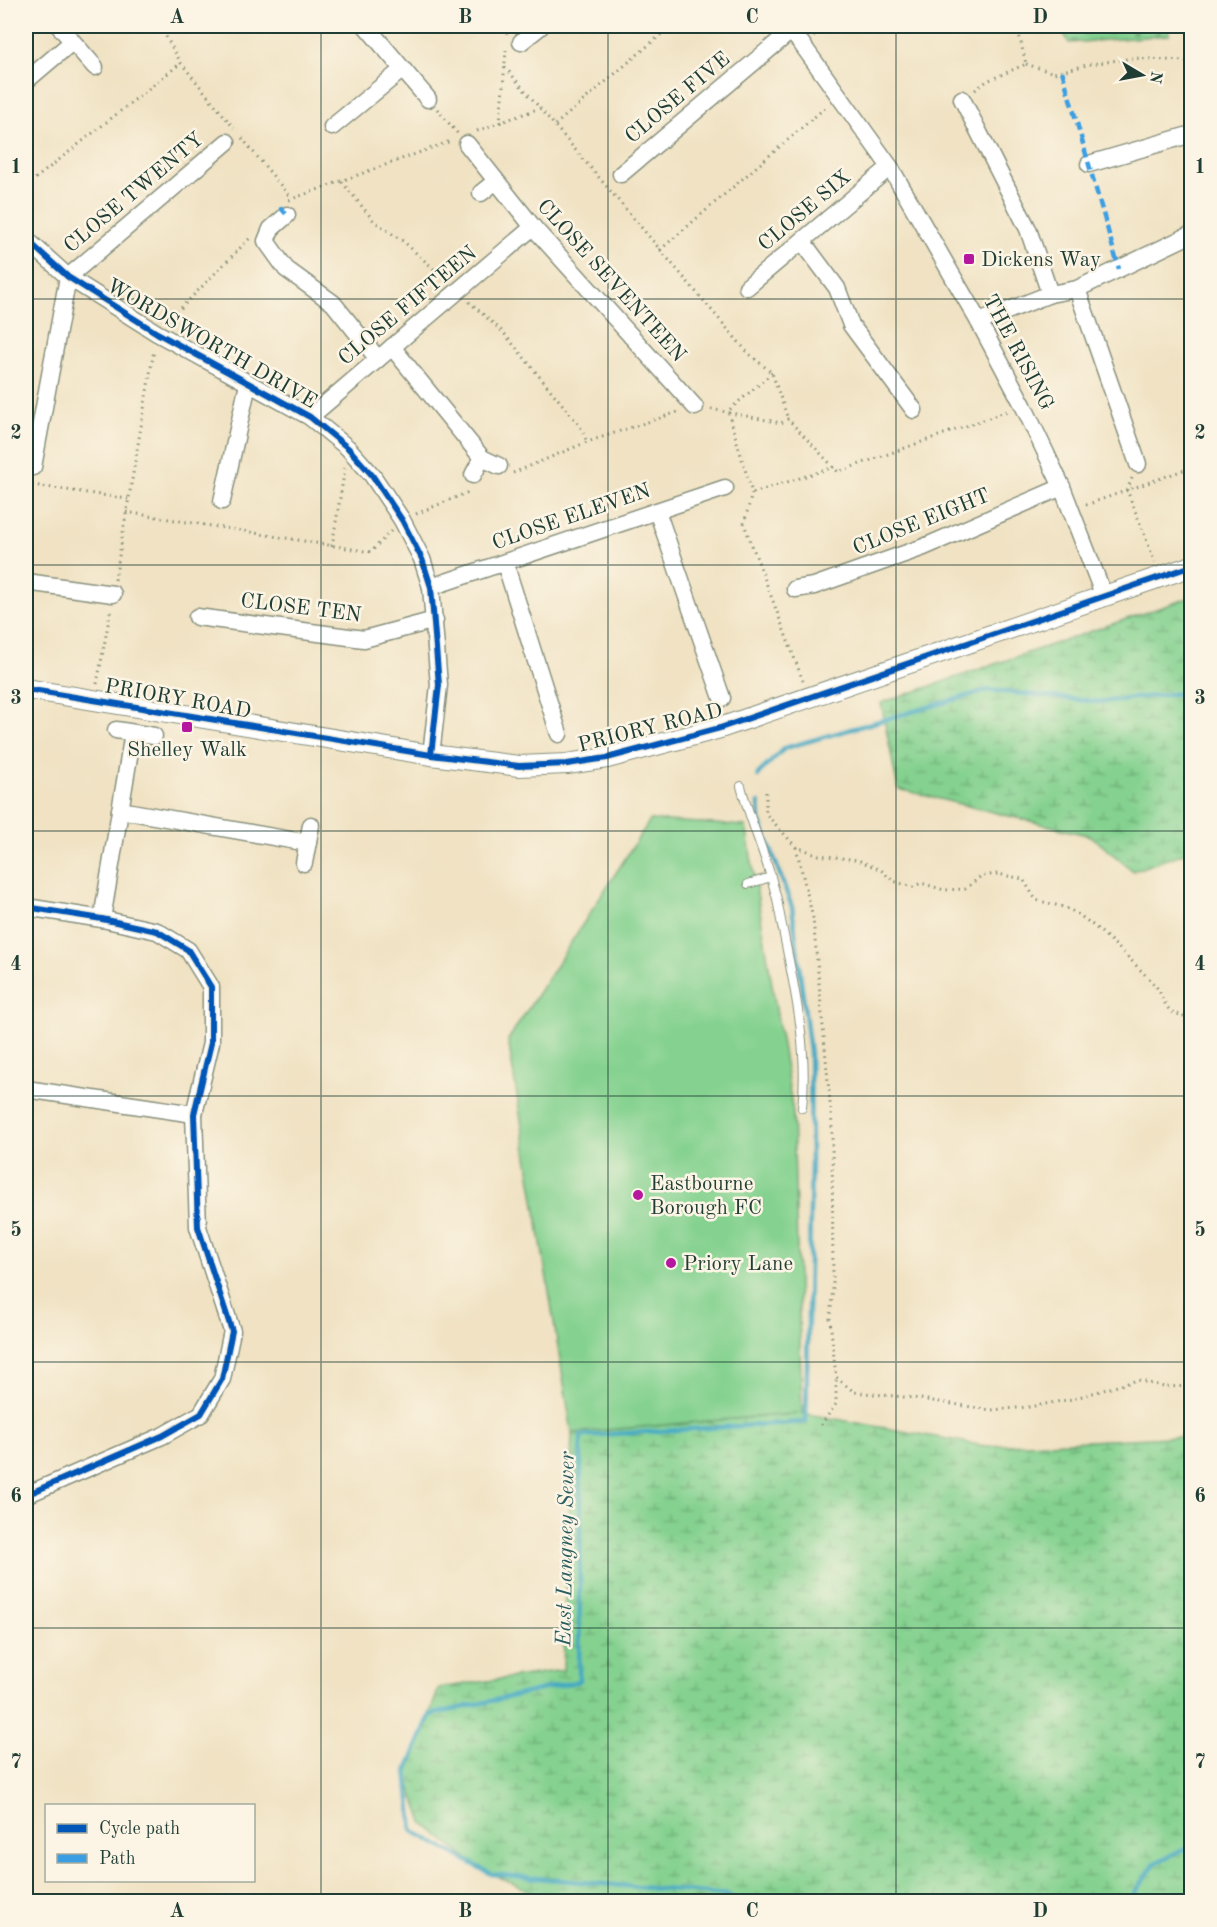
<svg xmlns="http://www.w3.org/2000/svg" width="1217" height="1927" font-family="'Old Standard TT',serif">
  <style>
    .wetland { fill: url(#wetland-marsh); stroke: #528862; stroke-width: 1.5 }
    .cemetery { fill: url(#cemetery-stones); stroke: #528862; stroke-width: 1.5 }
    .pitch { fill: #85d290; stroke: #528862; stroke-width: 1.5 }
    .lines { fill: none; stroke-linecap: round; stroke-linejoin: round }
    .stream { stroke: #42a9c2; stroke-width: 4.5 }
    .service-casing { stroke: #88907c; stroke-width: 10 }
    .minor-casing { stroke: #88907c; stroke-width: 19 }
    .tertiary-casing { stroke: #88907c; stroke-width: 22 }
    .path { stroke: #88907c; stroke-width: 3; stroke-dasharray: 1.5 4.5; stroke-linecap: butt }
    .service { stroke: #fff; stroke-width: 8 }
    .minor { stroke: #fff; stroke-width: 16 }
    .tertiary { stroke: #fff; stroke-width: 20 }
    .quiet { stroke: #3c9ee2; stroke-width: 4.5; stroke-dasharray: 9 4.5; stroke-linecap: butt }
    .cycleway-casing { stroke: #fcf5e5; stroke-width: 10 }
    .cycleway { stroke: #0057b8; stroke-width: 6 }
    .grid { fill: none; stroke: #1f3d34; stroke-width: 1.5; stroke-opacity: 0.55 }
    .poi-dot { fill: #b5179e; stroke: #fcf5e5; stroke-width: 2 }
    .labels { text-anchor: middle; stroke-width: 5; stroke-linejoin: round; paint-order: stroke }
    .street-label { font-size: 21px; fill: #1f3d34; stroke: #fcf5e5 }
    .poi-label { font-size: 21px; fill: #1f3d34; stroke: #fcf5e5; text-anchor: start }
    .water-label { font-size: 22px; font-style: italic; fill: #2a5d5f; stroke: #fcf5e5 }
    .neatline { fill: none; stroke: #1f3d34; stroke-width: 2 }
    .grid-label { font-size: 20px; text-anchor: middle; font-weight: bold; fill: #1f3d34 }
  </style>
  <defs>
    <pattern id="wetland-marsh" width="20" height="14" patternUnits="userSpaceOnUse" patternTransform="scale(1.5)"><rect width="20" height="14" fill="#85d290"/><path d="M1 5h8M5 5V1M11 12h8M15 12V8" fill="none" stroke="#6cac76"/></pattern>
    <pattern id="cemetery-stones" width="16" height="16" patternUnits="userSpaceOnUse" patternTransform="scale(1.5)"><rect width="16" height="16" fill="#85d290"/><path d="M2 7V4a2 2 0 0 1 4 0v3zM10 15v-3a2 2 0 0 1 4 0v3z" fill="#6cac76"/></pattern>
  </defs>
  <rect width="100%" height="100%" fill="#fcf5e5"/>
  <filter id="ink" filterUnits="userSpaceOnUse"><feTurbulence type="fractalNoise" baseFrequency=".0167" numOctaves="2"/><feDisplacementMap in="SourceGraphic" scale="12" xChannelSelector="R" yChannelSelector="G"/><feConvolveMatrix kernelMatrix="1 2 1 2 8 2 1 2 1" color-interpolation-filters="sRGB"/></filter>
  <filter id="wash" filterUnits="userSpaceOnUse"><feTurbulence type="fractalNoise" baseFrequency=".008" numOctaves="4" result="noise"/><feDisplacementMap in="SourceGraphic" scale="24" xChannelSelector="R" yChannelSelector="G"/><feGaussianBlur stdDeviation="1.35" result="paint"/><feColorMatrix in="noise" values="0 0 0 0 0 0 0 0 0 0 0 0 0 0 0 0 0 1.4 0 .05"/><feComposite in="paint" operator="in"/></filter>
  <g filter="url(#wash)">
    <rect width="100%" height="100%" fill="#f0e2c3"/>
    <g class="wetland">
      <path d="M1191,597V851L1133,871L1091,836L898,789L881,703Z"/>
      <path d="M802,1413L986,1446L1191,1436V1901H549L475,1865L423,1823L407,1776L439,1688L563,1670L572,1433Z"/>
    </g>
    <path class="cemetery" d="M1060,26H1168L1169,35L1069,43Z"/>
    <path class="pitch" d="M650,820L746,826L793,1112L802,1413L572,1433L508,1040Z"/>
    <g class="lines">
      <g class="stream">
        <path d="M758,776V774L785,748L988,690L1098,702L1192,692"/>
        <path d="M740,1902L728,1895L491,1874L413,1831L407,1771L430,1715L579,1681L581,1436L806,1422L811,1161L810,1053L792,907L760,820L759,803"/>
        <path d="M1129,1902L1155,1863L1192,1845"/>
      </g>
    </g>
  </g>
  <g filter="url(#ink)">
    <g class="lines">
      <defs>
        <g id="service">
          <path d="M741,786C749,817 762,847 771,877L748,884"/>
          <path d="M771,877L777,899C789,967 810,1039 802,1108"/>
        </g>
        <g id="minor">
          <path d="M59,26L95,67"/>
          <path d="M366,26L428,99"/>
          <path d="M786,26L801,43L890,167L979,322L1023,405L1062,487L1104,596"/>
          <path d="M521,42L541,26"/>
          <path d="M26,81L72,42"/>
          <path d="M962,99L1028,229L1050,294"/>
          <path d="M332,127L403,69"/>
          <path d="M467,144L533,227L695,407"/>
          <path d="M1089,164L1192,134"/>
          <path d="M621,174L791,31"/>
          <path d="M481,193L496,181"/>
          <path d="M287,215L271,229L266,241L286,269L333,303L378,359"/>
          <path d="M26,239L68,277L157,333L310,417L348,448L372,475L402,520L422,559L431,587L439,685L431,755"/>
          <path d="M802,241L837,288L851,325L914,410"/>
          <path d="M747,287L890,167"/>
          <path d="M1077,289L1138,464"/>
          <path d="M979,322L1050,294L1077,289L1192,234"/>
          <path d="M392,347L482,458L499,466"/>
          <path d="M310,417L533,227"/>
          <path d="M33,467L68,277L227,142"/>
          <path d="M473,475L482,458"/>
          <path d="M222,501L248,384"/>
          <path d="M657,511L722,698"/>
          <path d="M505,563L559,734"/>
          <path d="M26,582L113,594"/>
          <path d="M431,587L725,488"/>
          <path d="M795,589L814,586L924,547L1062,487"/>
          <path d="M197,617L364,639L435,620"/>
          <path d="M116,730L154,736"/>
          <path d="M120,810L308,843"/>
          <path d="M304,863L311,825"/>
          <path d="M26,907L102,919L157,931L188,950L211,987V1043L194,1114L198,1227L232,1331L222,1379L201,1414L162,1436L26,1495"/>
          <path d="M102,919L133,733"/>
          <path d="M26,1089L194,1114"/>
        </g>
        <path id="tertiary" d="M26,689L431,755L519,766L567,764L607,758L720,728L1192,566"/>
      </defs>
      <use href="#service" class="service-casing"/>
      <use href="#minor" class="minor-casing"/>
      <use href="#tertiary" class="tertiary-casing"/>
      <g class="path">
        <path d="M160,26L181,63L234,128"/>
        <path d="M507,34L508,26"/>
        <path d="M813,36L831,26"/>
        <path d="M1026,64L1054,73L1091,64L1133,58L1183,61L1192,64"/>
        <path d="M505,67L748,353L772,373L788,419"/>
        <path d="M975,90L987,81L1026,64L1017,26"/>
        <path d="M437,109L458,134"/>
        <path d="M500,123L506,50"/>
        <path d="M555,125L671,26"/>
        <path d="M477,131L540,108"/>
        <path d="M242,138L291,198"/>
        <path d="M342,182L374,221L404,242L447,281"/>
        <path d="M26,186L181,63"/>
        <path d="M289,200L451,141"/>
        <path d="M660,250L827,106"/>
        <path d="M469,302L503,332L580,426L587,442"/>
        <path d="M168,321L250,238"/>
        <path d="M772,373L728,411L752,493L744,524L803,681"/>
        <path d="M711,409L781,423L788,419L838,472L1008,411"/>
        <path d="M513,473L587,442L678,412"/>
        <path d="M1132,478L1127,490L1155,562"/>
        <path d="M26,484L128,499"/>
        <path d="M753,493L834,467"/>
        <path d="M1086,505L1192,467"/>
        <path d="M126,512L371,552L391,531"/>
        <path d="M416,514L471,491"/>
        <path d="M332,546L345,468"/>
        <path d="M115,580L154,350"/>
        <path d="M97,684L111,608"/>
        <path d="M766,792V814L796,847L819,855L858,860L881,870L893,881L913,887L921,883L944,890L965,889L981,876L998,874L1023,879L1036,900C1047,903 1058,905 1068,909C1093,920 1133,962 1153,983C1165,994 1162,1014 1183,1015C1187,1021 1186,1028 1192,1034"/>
        <path d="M796,847L813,918L832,1124L833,1287L830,1319L836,1377L854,1392L914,1398L991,1410L1029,1407L1072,1399L1138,1380L1164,1387L1192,1386"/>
        <path d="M821,1425L836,1404V1377"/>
      </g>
      <use href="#service" class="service"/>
      <use href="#minor" class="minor"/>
      <use href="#tertiary" class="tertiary"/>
      <g class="quiet">
        <path d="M1062,71L1119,269"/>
        <path d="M280,207L287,215"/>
      </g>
      <defs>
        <g id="cycleway">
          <path d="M26,239L68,277L157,333L310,417L348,448L372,475L402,520L422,559L431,587L439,685L431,755"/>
          <path d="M26,689L431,755L519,766L567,764L607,758L720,728L1192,566"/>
          <path d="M26,907L102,919L157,931L188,950L211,987V1043L194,1114L198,1227L232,1331L222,1379L201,1414L162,1436L26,1495"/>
        </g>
      </defs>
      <use href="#cycleway" class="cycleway-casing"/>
      <use href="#cycleway" class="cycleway"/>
    </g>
  </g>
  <path class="grid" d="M321,26V1902M608,26V1902M896,26V1902M26,299H1192M26,565H1192M26,831H1192M26,1096H1192M26,1362H1192M26,1628H1192"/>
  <g class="poi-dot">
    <rect x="963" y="253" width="12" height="12" rx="3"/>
    <rect x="181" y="721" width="12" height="12" rx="3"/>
    <circle cx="638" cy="1195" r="6"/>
    <circle cx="671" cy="1263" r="6"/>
  </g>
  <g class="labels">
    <g class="street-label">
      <text transform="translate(677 97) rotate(-40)" y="7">CLOSE FIVE</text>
      <text transform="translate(133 192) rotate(-40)" y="7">CLOSE TWENTY</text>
      <text transform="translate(804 210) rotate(-40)" y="7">CLOSE SIX</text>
      <text transform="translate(612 280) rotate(48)" y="7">CLOSE SEVENTEEN</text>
      <text transform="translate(407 305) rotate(-40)" y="7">CLOSE FIFTEEN</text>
      <text transform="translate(212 343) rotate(30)" y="7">WORDSWORTH DRIVE</text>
      <text transform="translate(1019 352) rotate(62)" y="7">THE RISING</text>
      <text transform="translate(571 516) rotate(-19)" y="7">CLOSE ELEVEN</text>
      <text transform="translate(921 521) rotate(-22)" y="7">CLOSE EIGHT</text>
      <text transform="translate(301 607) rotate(7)" y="7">CLOSE TEN</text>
      <text transform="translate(178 698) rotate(10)" y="7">PRIORY ROAD</text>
      <text transform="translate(650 727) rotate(-14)" y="7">PRIORY ROAD</text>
    </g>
    <g class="poi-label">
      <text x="981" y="266">Dickens Way</text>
      <text x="187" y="756" text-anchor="middle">Shelley Walk</text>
      <text x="650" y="1190">Eastbourne<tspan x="650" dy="24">Borough FC</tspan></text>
      <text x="683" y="1270">Priory Lane</text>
    </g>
    <g class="water-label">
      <text transform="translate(564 1549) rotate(-89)" y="8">East Langney Sewer</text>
    </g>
  </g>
  <rect width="1217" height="1927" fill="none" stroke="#fcf5e5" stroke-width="66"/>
  <rect x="45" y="1804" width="210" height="78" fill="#fcf5e5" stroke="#a4ab9e" stroke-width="1.5"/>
  <rect x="57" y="1824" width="30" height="9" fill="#0057b8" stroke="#a4ab9e" stroke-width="1.5"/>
  <text x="99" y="1834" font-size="18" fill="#1f3d34">Cycle path</text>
  <rect x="57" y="1854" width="30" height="9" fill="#3c9ee2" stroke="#a4ab9e" stroke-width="1.5"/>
  <text x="99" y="1864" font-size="18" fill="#1f3d34">Path</text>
  <g transform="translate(1142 75) rotate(100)" stroke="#fcf5e5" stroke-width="4.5" paint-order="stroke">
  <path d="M0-4.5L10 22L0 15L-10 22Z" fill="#1f3d34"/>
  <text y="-9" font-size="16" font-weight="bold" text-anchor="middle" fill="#1f3d34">N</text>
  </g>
  <rect x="33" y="33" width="1151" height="1861" class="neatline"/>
  <g class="grid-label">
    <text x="177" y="23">A</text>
    <text x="465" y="23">B</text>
    <text x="752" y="23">C</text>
    <text x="1040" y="23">D</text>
    <text x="16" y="173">1</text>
    <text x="1200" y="173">1</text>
    <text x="16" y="439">2</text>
    <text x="1200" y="439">2</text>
    <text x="16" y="704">3</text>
    <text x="1200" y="704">3</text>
    <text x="16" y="970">4</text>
    <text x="1200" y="970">4</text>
    <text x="16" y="1236">5</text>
    <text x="1200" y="1236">5</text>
    <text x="16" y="1502">6</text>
    <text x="1200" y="1502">6</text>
    <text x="16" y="1768">7</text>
    <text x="1200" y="1768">7</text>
    <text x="177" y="1917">A</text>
    <text x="465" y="1917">B</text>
    <text x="752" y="1917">C</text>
    <text x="1040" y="1917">D</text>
  </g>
</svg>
